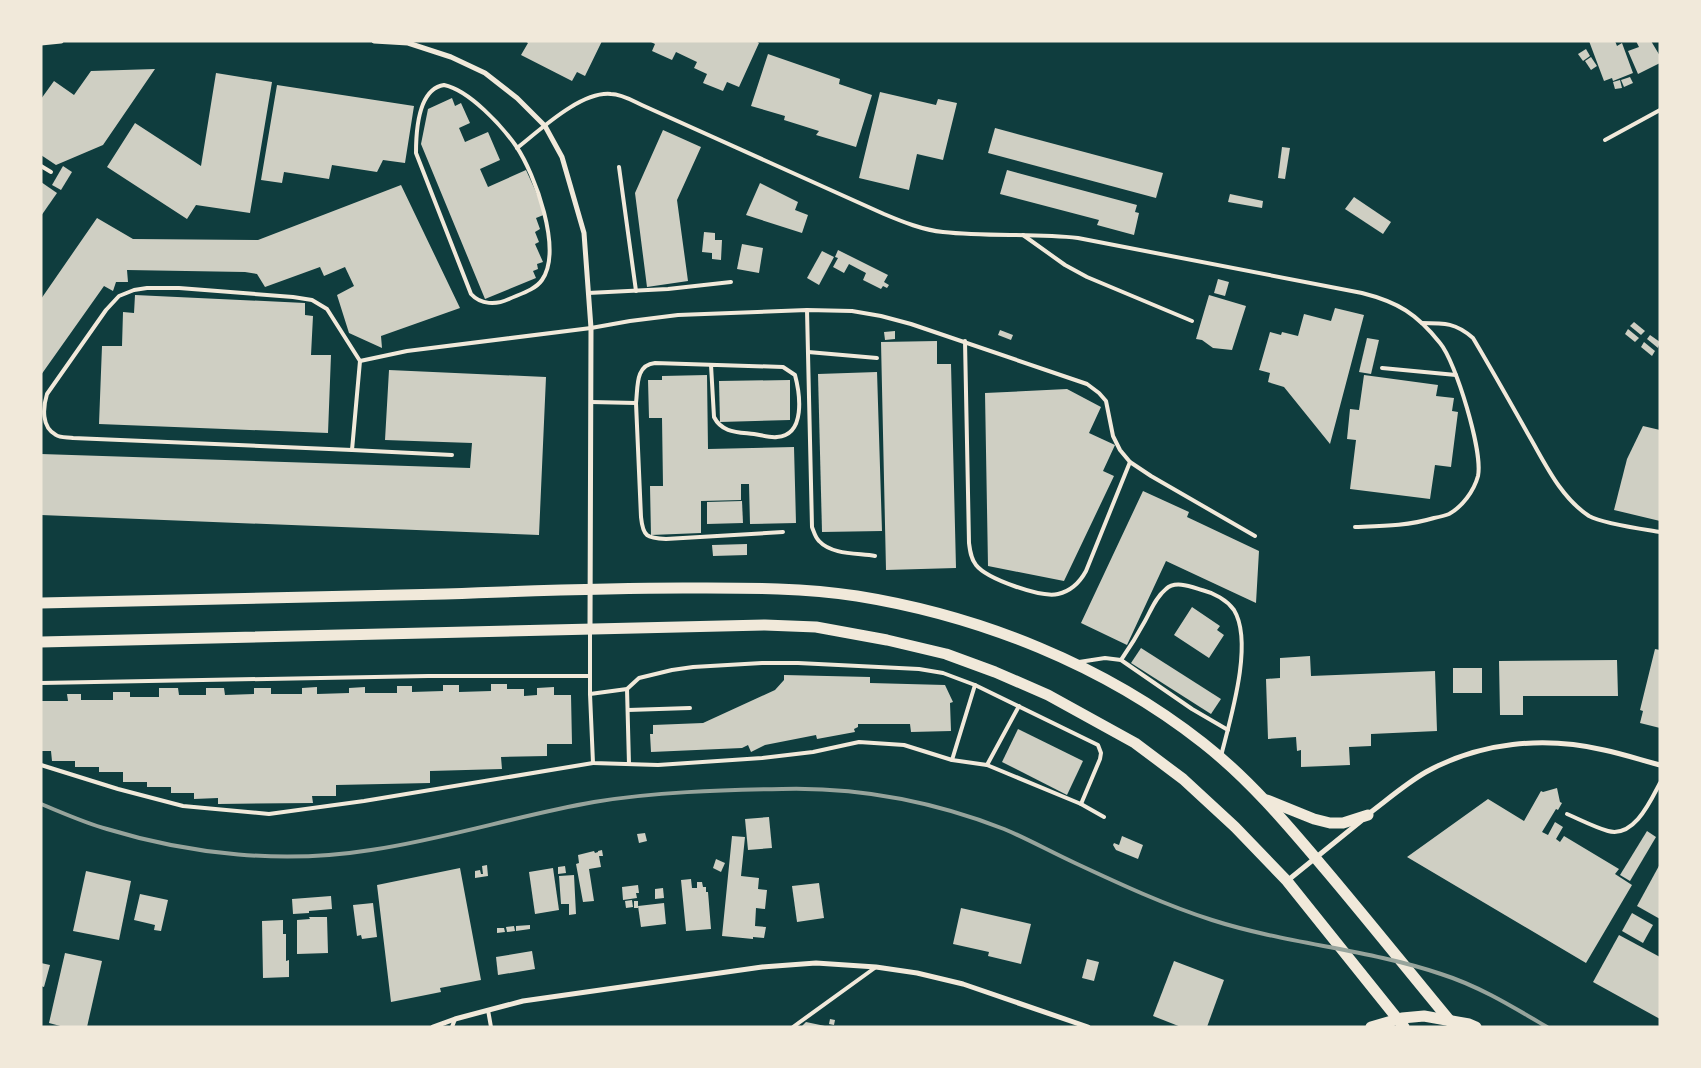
<svg xmlns="http://www.w3.org/2000/svg" width="1701" height="1068" font-family="Arial,sans-serif">
  <style>
    .building { fill: #cfcfc3 }
    .lines { fill: none; stroke-linecap: round; stroke-linejoin: round }
    .service { stroke: #f1e9da; stroke-width: 4 }
    .minor { stroke: #f1e9da; stroke-width: 5 }
    .primary { stroke: #f1e9da; stroke-width: 11 }
    .rail { stroke: #97a49c; stroke-width: 4 }
  </style>
  <rect width="100%" height="100%" fill="#0f3d3e"/>
  <g class="building">
    <path d="M525,41H602L585,76L577,72L572,81L521,55L528,43Z"/>
    <path d="M649,41H756L759,43L739,87L727,82L723,91L703,83L707,74L694,68L697,62L676,52L672,60L652,51L655,44Z"/>
    <path d="M1589,41H1615L1617,46L1622,43L1633,73L1613,81L1612,78L1604,81Z"/>
    <path d="M1636,41H1651L1660,56V63L1638,74L1628,51L1639,47Z"/>
    <path d="M1586,49L1590,56L1583,61L1578,54Z"/>
    <path d="M768,54L840,79L839,84L872,95L856,147L816,135L819,131L784,120L785,116L751,106Z"/>
    <path d="M1591,57L1597,66L1591,70L1585,61Z"/>
    <path d="M155,69L103,145L56,165L41,155V99L54,81L74,95L91,71Z"/>
    <path d="M216,73L272,82L250,213L196,205L187,219L107,167L135,123L201,166Z"/>
    <path d="M1630,77L1633,83L1624,87L1621,80Z"/>
    <path d="M1620,80L1622,88L1615,89L1613,82Z"/>
    <path d="M277,85L414,106L405,163L383,160L377,172L332,165L329,179L284,172L282,183L261,180Z"/>
    <path d="M880,92L936,105L938,99L957,103L943,160L917,154L909,190L859,178Z"/>
    <path d="M452,98L455,106L461,103L470,123L459,128L465,142L488,132L500,160L480,169L488,187L526,170L546,214L536,218L540,229L535,232L539,242L535,244L543,262L537,264L538,269L533,271L536,278L485,299L421,144L428,109Z"/>
    <path d="M995,128L1163,173L1156,198L988,153Z"/>
    <path d="M663,130L701,147L677,200L688,281L647,287L635,193Z"/>
    <path d="M1282,147L1290,148L1285,179L1278,178Z"/>
    <path d="M63,166L72,172L61,190L52,185Z"/>
    <path d="M1007,170L1137,205L1135,212L1139,213L1134,235L1097,225L1099,220L1000,194Z"/>
    <path d="M41,182L57,193L41,216Z"/>
    <path d="M760,183L798,202L795,210L808,215L802,233L746,215Z"/>
    <path d="M401,185L460,308L381,336L382,348L349,333L337,295L354,286L345,267L324,276L320,267L265,287L257,274L245,272L127,270L128,282H116L113,291L104,286L41,375V299L97,218L133,239L258,240Z"/>
    <path d="M1230,194L1263,201L1262,208L1228,202Z"/>
    <path d="M1354,197L1391,222L1383,234L1345,209Z"/>
    <path d="M704,232L715,233V240H722L721,260L712,259V253L702,252Z"/>
    <path d="M742,244L763,248L759,273L737,269Z"/>
    <path d="M838,250L888,275L884,282L889,285L887,288L883,286L881,289L863,280L866,273L849,264L844,273L833,267L838,258L835,257Z"/>
    <path d="M822,251L834,257L819,285L807,278Z"/>
    <path d="M1218,279L1229,282L1225,296L1214,293Z"/>
    <path d="M135,295L305,303V315L313,316L311,355H331L328,433L99,424L102,346H122L123,312L134,313Z"/>
    <path d="M1209,295L1246,306L1232,350L1213,348L1202,340L1196,339Z"/>
    <path d="M1335,308L1364,315L1330,444L1284,387L1268,382L1270,373L1259,370L1270,332L1281,335L1282,332L1298,336L1304,314L1331,321Z"/>
    <path d="M1634,322L1645,331L1641,335L1630,326Z"/>
    <path d="M1628,329L1639,338L1635,342L1625,334Z"/>
    <path d="M1000,330L1013,335L1011,340L998,335Z"/>
    <path d="M895,331V339L885,340L884,332Z"/>
    <path d="M1650,335L1660,342L1658,348L1647,339Z"/>
    <path d="M1367,338L1379,340L1371,374L1359,372Z"/>
    <path d="M937,341V364H951L956,568L886,570L881,342Z"/>
    <path d="M1644,342L1655,351L1652,356L1641,347Z"/>
    <path d="M389,370L546,377L539,535L41,515V454L470,468L472,443L385,440Z"/>
    <path d="M877,372L882,531L822,532L818,374Z"/>
    <path d="M707,375L708,449L794,447L796,523L750,524L749,484H741V500L701,501V533L651,535L650,486H663L662,418H649L648,380H662V376Z"/>
    <path d="M1364,375L1438,385L1436,396L1454,398L1452,411L1458,412L1451,467L1435,465L1430,499L1350,489L1356,440L1347,439L1350,409L1359,410Z"/>
    <path d="M790,380V420L720,422L719,381Z"/>
    <path d="M1067,389L1101,407L1089,433L1115,445L1103,471L1114,476L1064,581L988,566L985,393Z"/>
    <path d="M1643,426L1660,430V521L1614,510L1627,459Z"/>
    <path d="M1143,491L1189,512L1187,517L1259,551L1256,603L1166,561L1127,645L1081,623Z"/>
    <path d="M742,501L743,523L707,524V502Z"/>
    <path d="M747,544V555L713,556L712,545Z"/>
    <path d="M1192,607L1220,626L1217,630L1224,635L1209,658L1174,635Z"/>
    <path d="M1141,648L1221,699L1211,714L1131,663Z"/>
    <path d="M1655,649L1660,650V728L1640,723L1643,711L1640,710Z"/>
    <path d="M1310,656L1311,676L1435,671L1437,731L1371,734V746L1349,747L1350,765L1301,767V750L1297,751L1296,737L1268,739L1266,679L1280,678V658Z"/>
    <path d="M1617,660L1618,696H1523V715H1500L1499,661Z"/>
    <rect x="1453" y="668" width="29" height="25"/>
    <path d="M784,675L870,677V683L945,685L953,702L950,703L951,731L911,732L910,724H858V727L854,729L855,732L817,739L816,735L765,745L751,752L748,745L742,748L651,752L650,734H653V725L703,723L775,690L784,680Z"/>
    <path d="M491,684H507V689H524V696L537,695V688L554,687V695H571L572,744H547V756L501,757L502,769L430,771V783L336,785V796H312L313,803L218,804V798L194,799V793H171V787H147V782H123V772H99V767H75V761H52L51,751H41V701H68L67,694H81V700H113V692H130V697H159V688H178L179,695H206V688H224L225,695L254,694V688H271V694H302V688L317,687V694L349,693V688L365,687V693H397V686H412V692L443,691V685H459V692L491,691Z"/>
    <path d="M1018,729L1083,761L1067,795L1002,762Z"/>
    <path d="M1557,788L1560,802L1562,803L1558,810L1556,809L1542,832L1548,835L1555,822L1563,827L1556,839L1560,842L1564,836L1619,869L1615,874L1632,885L1586,963L1407,857L1488,799L1524,821L1541,791L1543,792Z"/>
    <path d="M769,817L772,848L748,850L745,819Z"/>
    <path d="M1647,831L1656,837L1630,881L1620,875Z"/>
    <path d="M645,833L647,841L639,843L637,834Z"/>
    <path d="M732,836L745,837L741,876L759,878L758,889L767,890L765,909L756,908L755,926L766,927L764,938L753,937V939L722,936Z"/>
    <path d="M1122,836L1143,845L1138,859L1116,850L1113,845L1114,843L1119,845Z"/>
    <path d="M602,850L603,856H599L601,867L589,869L594,901L583,902L576,864L579,863L578,855L594,851L595,853L598,852V851Z"/>
    <path d="M716,859L725,863L721,872L713,868Z"/>
    <path d="M1660,864V919L1637,906Z"/>
    <path d="M487,865L488,876L475,878V871L480,870L481,874H483L482,866Z"/>
    <path d="M565,866L566,873L558,874V867Z"/>
    <path d="M460,868L481,980L440,988L441,992L391,1002L377,885Z"/>
    <path d="M553,868L559,910L535,914L529,872Z"/>
    <path d="M86,871L131,881L119,940L73,931Z"/>
    <path d="M574,875L576,914L569,915V904H561L559,876Z"/>
    <path d="M691,879L692,888H697V882H702L703,887H706V892H708L711,929L686,931L681,880Z"/>
    <path d="M819,883L824,918L797,922L792,886Z"/>
    <path d="M638,885L639,893H636L637,898L623,900L622,887Z"/>
    <path d="M663,888L664,898L655,899V889Z"/>
    <path d="M140,894L168,900L161,931L154,930L155,925L134,920Z"/>
    <path d="M331,896L332,909L309,911V913L293,914L292,899Z"/>
    <path d="M632,900L633,907L626,908L625,901Z"/>
    <rect x="634" y="901" width="4" height="7"/>
    <path d="M373,903L377,937L362,939L361,935L357,936L353,905Z"/>
    <path d="M664,903L666,924L641,927L638,906Z"/>
    <path d="M961,908L1031,924L1021,964L988,956L989,952L953,944Z"/>
    <path d="M1632,913L1653,925L1643,943L1622,931Z"/>
    <path d="M309,917H327L328,953L297,954V920L310,919Z"/>
    <path d="M283,920V934H286V961L289,960V977L263,978L262,921Z"/>
    <path d="M530,925V929L516,931V926Z"/>
    <path d="M514,926L515,931L507,932L506,927Z"/>
    <path d="M497,928H504L505,932L497,933Z"/>
    <path d="M1619,935L1660,957V1019L1593,982Z"/>
    <path d="M532,951L535,969L498,975L496,957Z"/>
    <path d="M65,953L102,961L87,1027H64L49,1023Z"/>
    <path d="M1087,959L1099,962L1094,981L1082,978Z"/>
    <path d="M1174,961L1224,980L1207,1027H1181L1153,1016Z"/>
    <path d="M41,963L50,965L44,987L41,986Z"/>
    <path d="M830,1019L835,1020L834,1025L829,1024Z"/>
    <path d="M806,1022L825,1026V1027H801Z"/>
  </g>
  <g class="lines">
    <g class="service">
      <path d="M444,85C469,90 502,126 516,146C535,174 563,250 542,280C535,290 520,294 509,299C496,305 481,305 471,294L416,153C416,131 418,89 444,85Z"/>
      <path d="M1605,140L1660,110"/>
      <path d="M517,148C540,130 581,91 611,94C622,94 633,101 644,106L884,214C903,222 923,230 943,232C988,237 1033,233 1078,238L1362,293C1398,302 1417,314 1440,343C1456,362 1483,452 1478,476C1474,491 1462,507 1449,514C1444,516 1439,517 1434,518C1407,526 1383,526 1355,527"/>
      <path d="M41,166L51,172"/>
      <path d="M619,167L636,291"/>
      <path d="M1023,235L1065,265L1087,277L1192,321"/>
      <path d="M147,288H179L293,297L312,300L327,309L360,361L352,450L73,438C68,437 60,438 56,435C41,427 43,407 47,394L106,310L119,296L134,290Z"/>
      <path d="M588,293L668,289L731,282"/>
      <path d="M807,310L812,527C814,532 815,537 819,541C832,555 858,553 875,556"/>
      <path d="M1422,323C1445,323 1456,323 1473,338C1492,370 1510,402 1528,434C1545,463 1560,497 1589,516C1604,524 1642,529 1660,532"/>
      <path d="M965,341L969,543C970,551 971,559 976,565C987,579 1041,598 1058,594C1071,591 1080,582 1086,571L1130,462"/>
      <path d="M808,352L877,358"/>
      <path d="M360,361L407,351L591,328L630,321L678,315L807,310L852,311L881,316L911,324L1087,384L1099,393L1106,401L1113,436L1120,450L1130,462L1151,476L1255,536"/>
      <path d="M1382,368L1456,375"/>
      <path d="M591,402L636,403L641,517C643,537 647,538 666,539L783,532"/>
      <path d="M636,403C638,387 635,365 655,363L783,367L795,375C800,394 806,435 777,437C770,438 761,435 754,434C738,432 722,433 714,417L711,365"/>
      <path d="M352,450L452,455"/>
      <path d="M590,631V694L593,763L658,765L762,758L813,752L859,742L904,745L952,760L987,765L1081,804L1104,817"/>
      <path d="M1121,660C1130,647 1138,634 1145,621C1151,610 1156,597 1166,589C1175,580 1192,587 1202,590C1214,593 1227,600 1234,610C1254,643 1230,720 1221,756"/>
      <path d="M1079,662L1105,658L1121,660L1192,709L1228,730"/>
      <path d="M41,683L428,676H590"/>
      <path d="M627,689L629,764"/>
      <path d="M590,694L627,689L639,678L672,670L693,667L762,663H798L919,669L943,673L975,685L1098,745L1101,753L1100,759L1081,804"/>
      <path d="M628,710L690,708"/>
      <path d="M952,760L975,685"/>
      <path d="M41,765L118,789L183,806L269,814L364,801L593,763"/>
      <path d="M987,765L1019,706"/>
      <path d="M1567,814C1581,820 1594,827 1608,831C1634,838 1650,802 1660,783"/>
      <path d="M488,1010L491,1027"/>
      <path d="M452,1027L455,1019"/>
      <path d="M793,1027L876,967"/>
    </g>
    <g class="minor">
      <path d="M374,41L408,43L451,57L485,73L517,98L545,126L562,157L584,233L591,328L590,628"/>
      <path d="M41,43L61,41"/>
      <path d="M1367,815C1386,801 1405,784 1426,772C1480,742 1544,736 1604,750C1623,754 1641,760 1660,765"/>
      <path d="M1287,881L1361,821"/>
      <path d="M433,1027L455,1019L523,1001L762,967L816,963L876,967L917,973L963,984L1088,1027"/>
    </g>
    <g class="primary">
      <path d="M41,603C176,600 311,598 445,594C524,591 604,588 683,588C741,588 799,587 857,596C981,616 1104,665 1203,743C1249,779 1286,823 1324,868C1368,920 1411,974 1455,1027"/>
      <path d="M41,642L765,625L816,627L887,640L946,654L995,672L1048,695L1135,743L1183,779L1235,827L1287,881L1404,1027"/>
      <path d="M1267,800L1314,819L1330,823H1343L1368,815"/>
      <path d="M1371,1027L1402,1018L1424,1016L1469,1024L1476,1027"/>
    </g>
    <path class="rail" d="M41,804C63,813 85,823 107,829C192,855 284,864 371,850C446,839 519,815 594,802C654,792 720,790 782,789C858,787 932,801 1004,829C1028,839 1051,852 1075,863C1120,884 1165,905 1212,920C1287,944 1367,949 1441,974C1479,986 1513,1007 1547,1027"/>
  </g>
  <rect width="1701" height="1068" fill="none" stroke="#f1e9da" stroke-width="85"/>
</svg>
